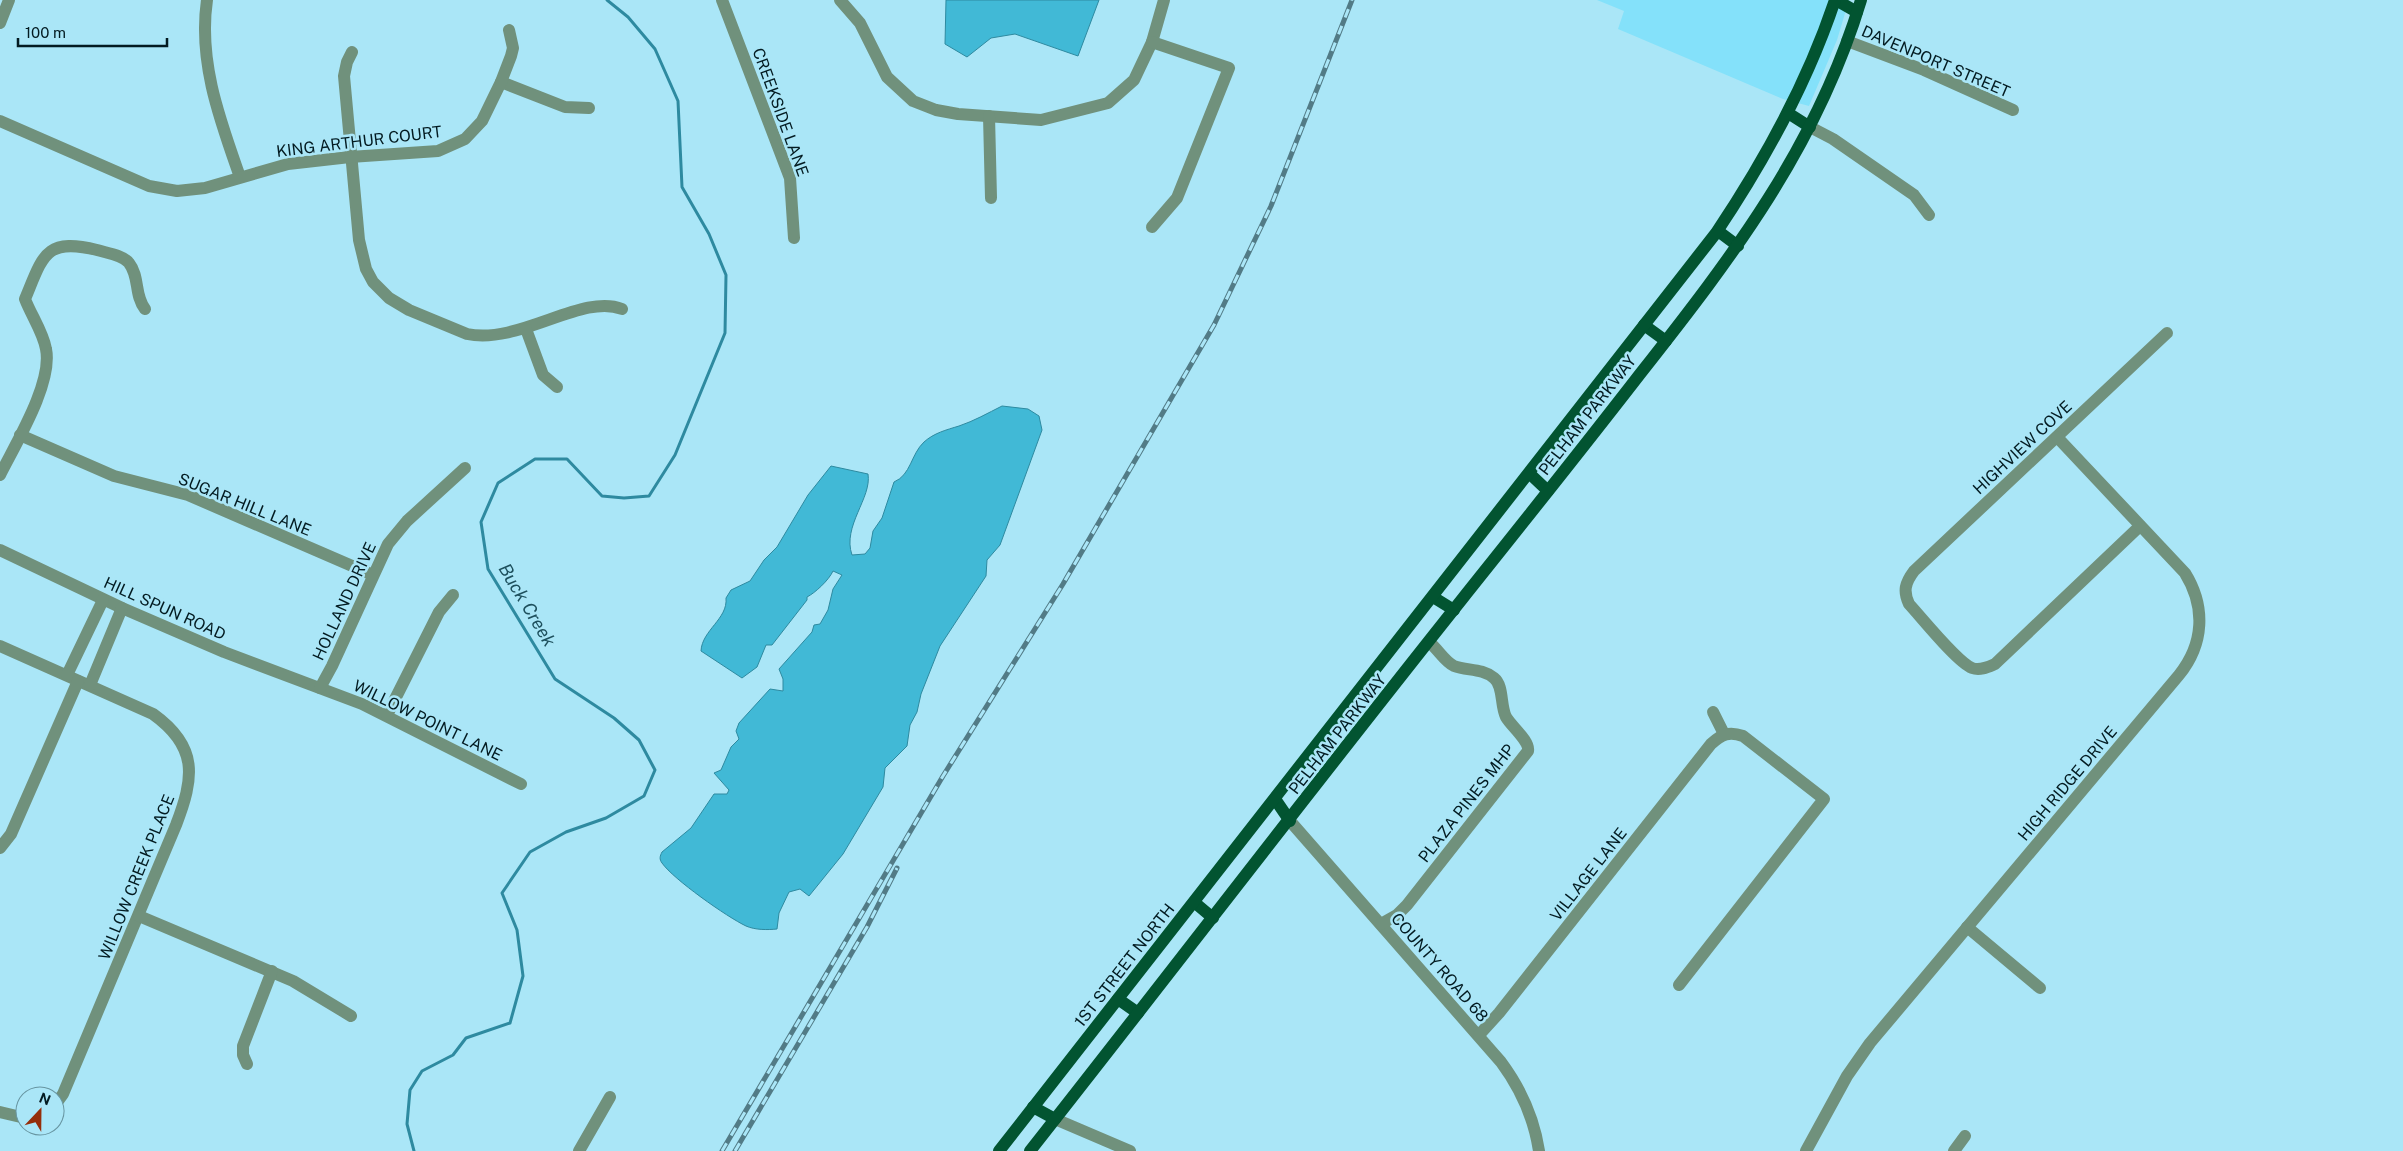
<svg xmlns="http://www.w3.org/2000/svg" width="2403" height="1151" font-family="'Public Sans',sans-serif">
  <style>
    .built { fill: #84e1fa }
    .water { fill: #41b9d6; stroke: #2e8aa0 }
    .lines { fill: none; stroke-linecap: round; stroke-linejoin: round }
    .stream { stroke: #2e8aa0; stroke-width: 3 }
    .minor { stroke: #70917c; stroke-width: 12 }
    .major { stroke: #025431; stroke-width: 12 }
    .rail-casing { stroke: #527b86; stroke-width: 5 }
    .rail { stroke: #aae6f7; stroke-width: 3; stroke-dasharray: 9; stroke-linecap: butt }
    .labels { text-anchor: middle; stroke-width: 5; stroke-linejoin: round; paint-order: stroke }
    .street-label { font-size: 16px; fill: #031b21; stroke: #aae6f7 }
    .water-label { font-size: 18px; font-style: italic; fill: #1e505d; stroke: #aae6f7 }
  </style>
  <rect width="100%" height="100%" fill="#aae6f7"/>
  <path class="built" d="M1597,0H1849L1837,40L1809,106L1783,99L1618,29L1624,11Z"/>
  <g class="water">
    <path d="M946,0H1099L1078,56L1015,34L991,38L967,57L945,44Z"/>
    <path d="M1002,406L1028,409L1039,416L1042,430L1000,545L987,560L986,576L940,646L921,694L917,712L910,725L907,746L885,768L883,787L843,854L809,896L800,889L789,892L779,913L777,929C767,930 755,930 746,926C727,917 673,879 662,863C659,859 660,856 662,852L691,828L714,794H727L729,790L714,773L721,770L731,747L739,739L736,731L739,723L770,689L783,691V679L779,669L812,632L814,625L820,624L828,610L833,589L842,575L833,571C829,580 815,593 807,597V600L772,645H766L757,667L742,678L701,651C702,630 728,619 726,598L731,590L750,581L764,560L777,547L808,495L831,466L868,474C872,498 842,526 852,555L865,554L870,548L873,531L882,518L894,482C911,475 911,454 924,442C934,433 946,430 959,426C974,421 988,413 1002,406Z"/>
  </g>
  <g class="lines">
    <path class="stream" d="M414,1151L407,1124L410,1090L422,1071L453,1055L466,1038L510,1023L523,976L517,930L502,893L530,852L566,832L606,818L644,796L655,770L639,740L614,718L555,679L488,569L481,522L498,483L535,459H567L602,496L624,498L649,496L675,455L725,333L726,275L709,234L682,187L678,101L655,49L628,17L607,0"/>
    <g class="minor">
      <path d="M207,0C198,62 220,120 240,177"/>
      <path d="M722,0L790,178L794,238"/>
      <path d="M840,0L860,23L887,77L913,101L936,110L958,114L1041,120L1108,103L1134,80L1152,42L1164,0"/>
      <path d="M0,23L9,0"/>
      <path d="M1847,41L1924,70L2013,110"/>
      <path d="M1152,42L1229,68L1177,198L1152,227"/>
      <path d="M352,52L347,62L344,76L359,240L366,269L373,282L389,298L409,310L467,334C520,345 582,293 622,309"/>
      <path d="M501,82L565,107L589,108"/>
      <path d="M989,116L991,198"/>
      <path d="M0,121L149,186L177,191L205,188L288,164L350,157L438,151L465,139L482,121L501,82L511,56L513,48L509,30"/>
      <path d="M1810,127L1833,139L1914,195L1929,215"/>
      <path d="M526,329L543,375L557,387"/>
      <path d="M20,435L114,476L188,495L373,575"/>
      <path d="M0,475C16,443 53,383 46,349C43,332 31,315 25,299C43,256 45,237 97,250C107,253 123,255 129,263C140,277 134,295 145,309"/>
      <path d="M2140,526L1995,664C1988,667 1980,671 1972,668C1957,662 1922,618 1909,604C1903,591 1905,583 1914,571L2167,333"/>
      <path d="M0,550L122,608L224,652L362,704L521,784"/>
      <path d="M0,646L153,714C199,747 194,778 176,825L63,1094L55,1105"/>
      <path d="M67,675L103,600"/>
      <path d="M90,685L122,608"/>
      <path d="M320,688L332,666L388,544L407,521L465,468"/>
      <path d="M1713,712L1724,734"/>
      <path d="M387,715L439,612L453,595"/>
      <path d="M1290,821L1501,1062C1521,1089 1534,1118 1539,1151"/>
      <path d="M0,848L11,834L78,681"/>
      <path d="M139,916L293,981L351,1016"/>
      <path d="M1381,924L1397,915L1407,905L1528,751C1530,741 1511,726 1506,717C1500,705 1504,686 1494,678C1482,668 1467,671 1454,666C1444,661 1438,649 1429,642"/>
      <path d="M1967,927L2040,988"/>
      <path d="M1479,1035L1499,1013L1711,744C1722,734 1729,731 1743,736L1824,799L1679,985"/>
      <path d="M247,1064L243,1055V1046L272,971"/>
      <path d="M0,1112L25,1118"/>
      <path d="M1055,1119L1130,1151"/>
      <path d="M579,1151L610,1097"/>
      <path d="M1806,1151L1847,1076L1870,1043L2179,675C2204,644 2206,607 2185,573L2057,437"/>
      <path d="M1954,1151L1965,1136"/>
    </g>
    <g class="major">
      <path d="M1836,0L1857,12"/>
      <path d="M1788,113L1810,127"/>
      <path d="M1718,231L1738,246"/>
      <path d="M1644,325L1666,341"/>
      <path d="M1530,474L1548,491"/>
      <path d="M1433,597L1454,610"/>
      <path d="M1275,799L1290,821"/>
      <path d="M1194,902L1213,918"/>
      <path d="M1118,999L1138,1013"/>
      <path d="M1033,1107L1055,1119"/>
      <path d="M999,1151L1716,233C1765,160 1807,84 1835,0"/>
      <path d="M1030,1151C1175,967 1317,781 1463,598C1522,524 1582,449 1640,374C1733,256 1817,146 1861,0"/>
    </g>
    <defs>
      <g id="rail">
        <path d="M722,1151L943,776L1063,584L1214,325L1271,206L1352,0"/>
        <path d="M735,1151L867,927L897,868"/>
      </g>
    </defs>
    <use href="#rail" class="rail-casing"/>
    <use href="#rail" class="rail"/>
  </g>
  <g class="labels">
    <g class="street-label">
      <text transform="translate(1936 61) rotate(23)" y="6">DAVENPORT STREET</text>
      <text transform="translate(781 112) rotate(70)" y="6">CREEKSIDE LANE</text>
      <text transform="translate(359 141) rotate(-7)" y="6">KING ARTHUR COURT</text>
      <text transform="translate(1587 415) rotate(-52)" y="6">PELHAM PARKWAY</text>
      <text transform="translate(2022 447) rotate(-43)" y="6">HIGHVIEW COVE</text>
      <text transform="translate(245 504) rotate(22)" y="6">SUGAR HILL LANE</text>
      <text transform="translate(344 601) rotate(-65)" y="6">HOLLAND DRIVE</text>
      <text transform="translate(165 608) rotate(24)" y="6">HILL SPUN ROAD</text>
      <text transform="translate(428 720) rotate(26)" y="6">WILLOW POINT LANE</text>
      <text transform="translate(1337 734) rotate(-52)" y="6">PELHAM PARKWAY</text>
      <text transform="translate(2067 783) rotate(-50)" y="6">HIGH RIDGE DRIVE</text>
      <text transform="translate(1466 803) rotate(-52)" y="6">PLAZA PINES MHP</text>
      <text transform="translate(1588 874) rotate(-52)" y="6">VILLAGE LANE</text>
      <text transform="translate(136 877) rotate(-68)" y="6">WILLOW CREEK PLACE</text>
      <text transform="translate(1124 965) rotate(-52)" y="6">1ST STREET NORTH</text>
      <text transform="translate(1440 967) rotate(49)" y="6">COUNTY ROAD 68</text>
    </g>
    <g class="water-label">
      <text transform="translate(527 605) rotate(59)" y="6">Buck Creek</text>
    </g>
  </g>
  <g transform="translate(40 1111) rotate(22)"><circle r="24" fill="#aae6f7" stroke="#6795a1"/>
  <path d="M0-4L9 19L0 12L-9 19Z" fill="#952e0a"/>
  <text y="-8" font-size="14" font-weight="bold" text-anchor="middle" fill="#031b21">N</text>
  </g>
  <path d="M18 38v8h149v-8" fill="none" stroke="#031b21" stroke-width="2.5"/>
  <text x="25" y="38" font-size="15" fill="#031b21" stroke="#aae6f7" stroke-width="4" paint-order="stroke">100 m</text>
</svg>
